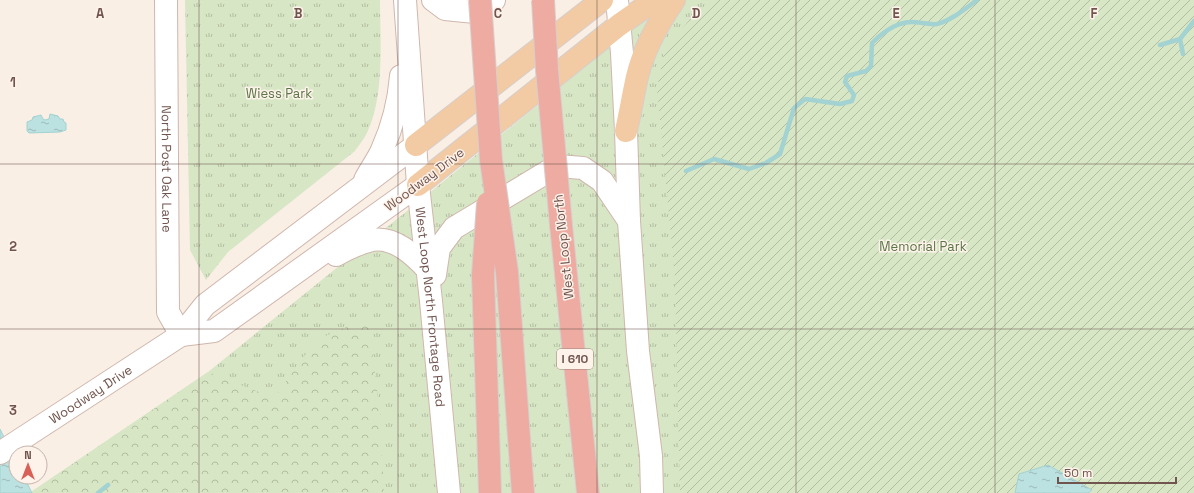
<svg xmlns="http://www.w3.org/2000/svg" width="1194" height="493" font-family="'Space Grotesk',sans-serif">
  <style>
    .grass { fill: url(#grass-tufts) }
    .forest { fill: url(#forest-crowns) }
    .garden { fill: url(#garden-furrows) }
    .water { fill: url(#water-ripples); stroke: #a3d2d2 }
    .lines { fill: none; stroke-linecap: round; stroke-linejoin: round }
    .stream { stroke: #a3d2d2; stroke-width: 4.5 }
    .tertiary-casing { stroke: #ccb8af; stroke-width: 24 }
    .secondary-casing { stroke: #cfb7ad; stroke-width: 24 }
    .primary-casing { stroke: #d7cfcd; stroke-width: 24 }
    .motorway-casing { stroke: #d7cfcd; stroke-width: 24 }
    .tertiary { stroke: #fff; stroke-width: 22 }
    .secondary { stroke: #fff; stroke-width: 22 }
    .primary { stroke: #f2caa3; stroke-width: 22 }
    .motorway { stroke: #eeaba2; stroke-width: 22 }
    .motorway-bridge-casing { stroke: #d7cfcd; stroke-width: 24; stroke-linecap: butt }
    .motorway-bridge { stroke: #eeaba2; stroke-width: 22 }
    .grid { fill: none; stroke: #70544d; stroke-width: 1; stroke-opacity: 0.55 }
    .labels { text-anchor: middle; stroke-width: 3; stroke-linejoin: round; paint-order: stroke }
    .shield { fill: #fdf3eb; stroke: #9a847c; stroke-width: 1 }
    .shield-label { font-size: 12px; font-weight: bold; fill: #70544d }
    .park-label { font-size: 13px; fill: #5b7546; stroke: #fdf3eb }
    .street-label { font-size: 13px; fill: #70544d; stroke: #fdf3eb }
    .grid-label { font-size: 13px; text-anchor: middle; font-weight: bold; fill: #70544d; stroke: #fdf3eb; stroke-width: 3; stroke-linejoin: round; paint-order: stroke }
  </style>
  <defs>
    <pattern id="grass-tufts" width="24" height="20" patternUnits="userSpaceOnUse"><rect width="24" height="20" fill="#d7e6c5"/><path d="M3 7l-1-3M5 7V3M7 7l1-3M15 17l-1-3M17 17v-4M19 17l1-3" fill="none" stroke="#b3bda2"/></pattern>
    <pattern id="forest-crowns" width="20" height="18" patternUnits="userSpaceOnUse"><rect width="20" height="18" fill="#d7e6c5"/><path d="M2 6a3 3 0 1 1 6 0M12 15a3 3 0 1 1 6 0" fill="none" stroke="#b3bda2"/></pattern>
    <pattern id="garden-furrows" width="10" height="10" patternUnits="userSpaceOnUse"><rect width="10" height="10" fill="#d7e6c5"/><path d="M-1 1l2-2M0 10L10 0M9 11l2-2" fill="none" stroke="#b3bda2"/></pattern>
    <pattern id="water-ripples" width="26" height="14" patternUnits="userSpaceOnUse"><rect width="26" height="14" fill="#bbe1e1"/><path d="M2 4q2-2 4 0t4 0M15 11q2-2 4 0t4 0" fill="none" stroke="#9cb9b9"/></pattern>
  </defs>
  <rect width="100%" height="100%" fill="#faefe5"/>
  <g class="grass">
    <path d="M185,0H380C380,41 385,95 367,133C364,139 359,145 355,151L228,252L206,280L190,250Z"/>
    <path d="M640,0H1194V493H32L31,492L208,372L638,24Z"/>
  </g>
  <path class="forest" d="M368,318L380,415L384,493H32L31,492L208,372L274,398L316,340Z"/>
  <path class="garden" d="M717,0H1194V493H680L675,279L657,88L665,49L692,17Z"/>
  <g class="water">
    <path d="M50,114L58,116L60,119H63L64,122L66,123V130L60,132L29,133L27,131V122L32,120L33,117L41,115L43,119L45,120L49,119Z"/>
    <path d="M0,429L16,461V477H24L32,493H0Z"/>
    <path d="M1048,465L1092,490L1088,493H1015L1019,474Z"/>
  </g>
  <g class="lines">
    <g class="stream">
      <path d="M1180,39L1183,54"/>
      <path d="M1160,45L1180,39L1194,21"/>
      <path d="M686,171L714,159L749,169L766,163L780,154L794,108L805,99L840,104L852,101L854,95L845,82L847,76L866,71L871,66L872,43C882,33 897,22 912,22C920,22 929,25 937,24C952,20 965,9 977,0"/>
      <path d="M98,493L108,485"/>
    </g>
    <defs>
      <g id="tertiary">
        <path id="s1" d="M166,0L168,312L181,335"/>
      </g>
      <g id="secondary">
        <path id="s2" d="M405,0L418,185L431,301L449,493"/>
        <path d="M433,0L445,9L475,12L494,0"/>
        <path d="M617,0L622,53L626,131L629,221L638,351L651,456L652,493"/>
        <path d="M365,180C370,170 377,161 382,150C392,128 399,101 401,76"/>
        <path d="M336,255C347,249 359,243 372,240C394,236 414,255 428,270"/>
        <path d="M435,275L439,248L454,228L557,166L583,168L602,181L629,221"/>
        <path d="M181,335L214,331L418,185"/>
        <path id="s3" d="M0,453L181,335L205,305L416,145"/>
      </g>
      <g id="primary">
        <path d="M626,131C630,113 633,95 637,77C643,51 659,22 674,0"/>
        <path d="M416,145L602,0"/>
        <path d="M418,185L619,25L655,0"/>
      </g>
      <g id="motorway">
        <path d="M561,225L588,493"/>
        <path d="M507,272L523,493"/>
        <path d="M483,275L490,493"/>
      </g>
    </defs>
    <use href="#tertiary" class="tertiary-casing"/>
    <use href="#secondary" class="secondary-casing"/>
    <use href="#primary" class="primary-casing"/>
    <use href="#motorway" class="motorway-casing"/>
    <use href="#tertiary" class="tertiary"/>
    <use href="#secondary" class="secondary"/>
    <use href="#primary" class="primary"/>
    <use href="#motorway" class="motorway"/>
    <defs>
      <g id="motorway-bridge">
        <path d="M480,0L491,160L507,272"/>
        <path d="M543,0L547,70L561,225"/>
        <path d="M483,275L488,203"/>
      </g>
    </defs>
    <use href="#motorway-bridge" class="motorway-bridge-casing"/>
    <use href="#motorway-bridge" class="motorway-bridge"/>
  </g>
  <path class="grid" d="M199,0V493M398,0V493M597,0V493M796,0V493M995,0V493M0,164H1194M0,329H1194"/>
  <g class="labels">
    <rect class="shield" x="557" y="349" width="36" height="20" rx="3"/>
    <g class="shield-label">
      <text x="575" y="363">I 610</text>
    </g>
    <g class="park-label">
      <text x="279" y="98">Wiess Park</text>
      <text x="923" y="251">Memorial Park</text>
    </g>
    <g class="street-label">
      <text dy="5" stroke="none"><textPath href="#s1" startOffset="169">North Post Oak Lane</textPath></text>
      <text transform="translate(424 179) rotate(-37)" y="5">Woodway Drive</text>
      <text transform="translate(563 247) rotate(-96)" y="5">West Loop North</text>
      <text dy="5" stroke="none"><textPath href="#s2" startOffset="308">West Loop North Frontage Road</textPath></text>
      <text dy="5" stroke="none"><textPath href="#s3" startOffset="108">Woodway Drive</textPath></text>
    </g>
  </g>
  <g class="grid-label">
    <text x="100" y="18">A</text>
    <text x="298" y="18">B</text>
    <text x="498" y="18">C</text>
    <text x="696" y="18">D</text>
    <text x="896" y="18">E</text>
    <text x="1094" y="18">F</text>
    <text x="13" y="87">1</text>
    <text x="13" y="251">2</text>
    <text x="13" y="415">3</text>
  </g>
  <g transform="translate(28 465)"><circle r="19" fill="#fdf3eb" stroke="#c5b3ac"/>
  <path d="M0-3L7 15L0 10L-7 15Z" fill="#d86056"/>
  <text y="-6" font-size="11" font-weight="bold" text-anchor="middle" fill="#70544d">N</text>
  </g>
  <path d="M1058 477v6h118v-6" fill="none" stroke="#70544d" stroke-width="2"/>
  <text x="1064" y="477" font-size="12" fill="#70544d" stroke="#fdf3eb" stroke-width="3" paint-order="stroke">50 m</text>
</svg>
